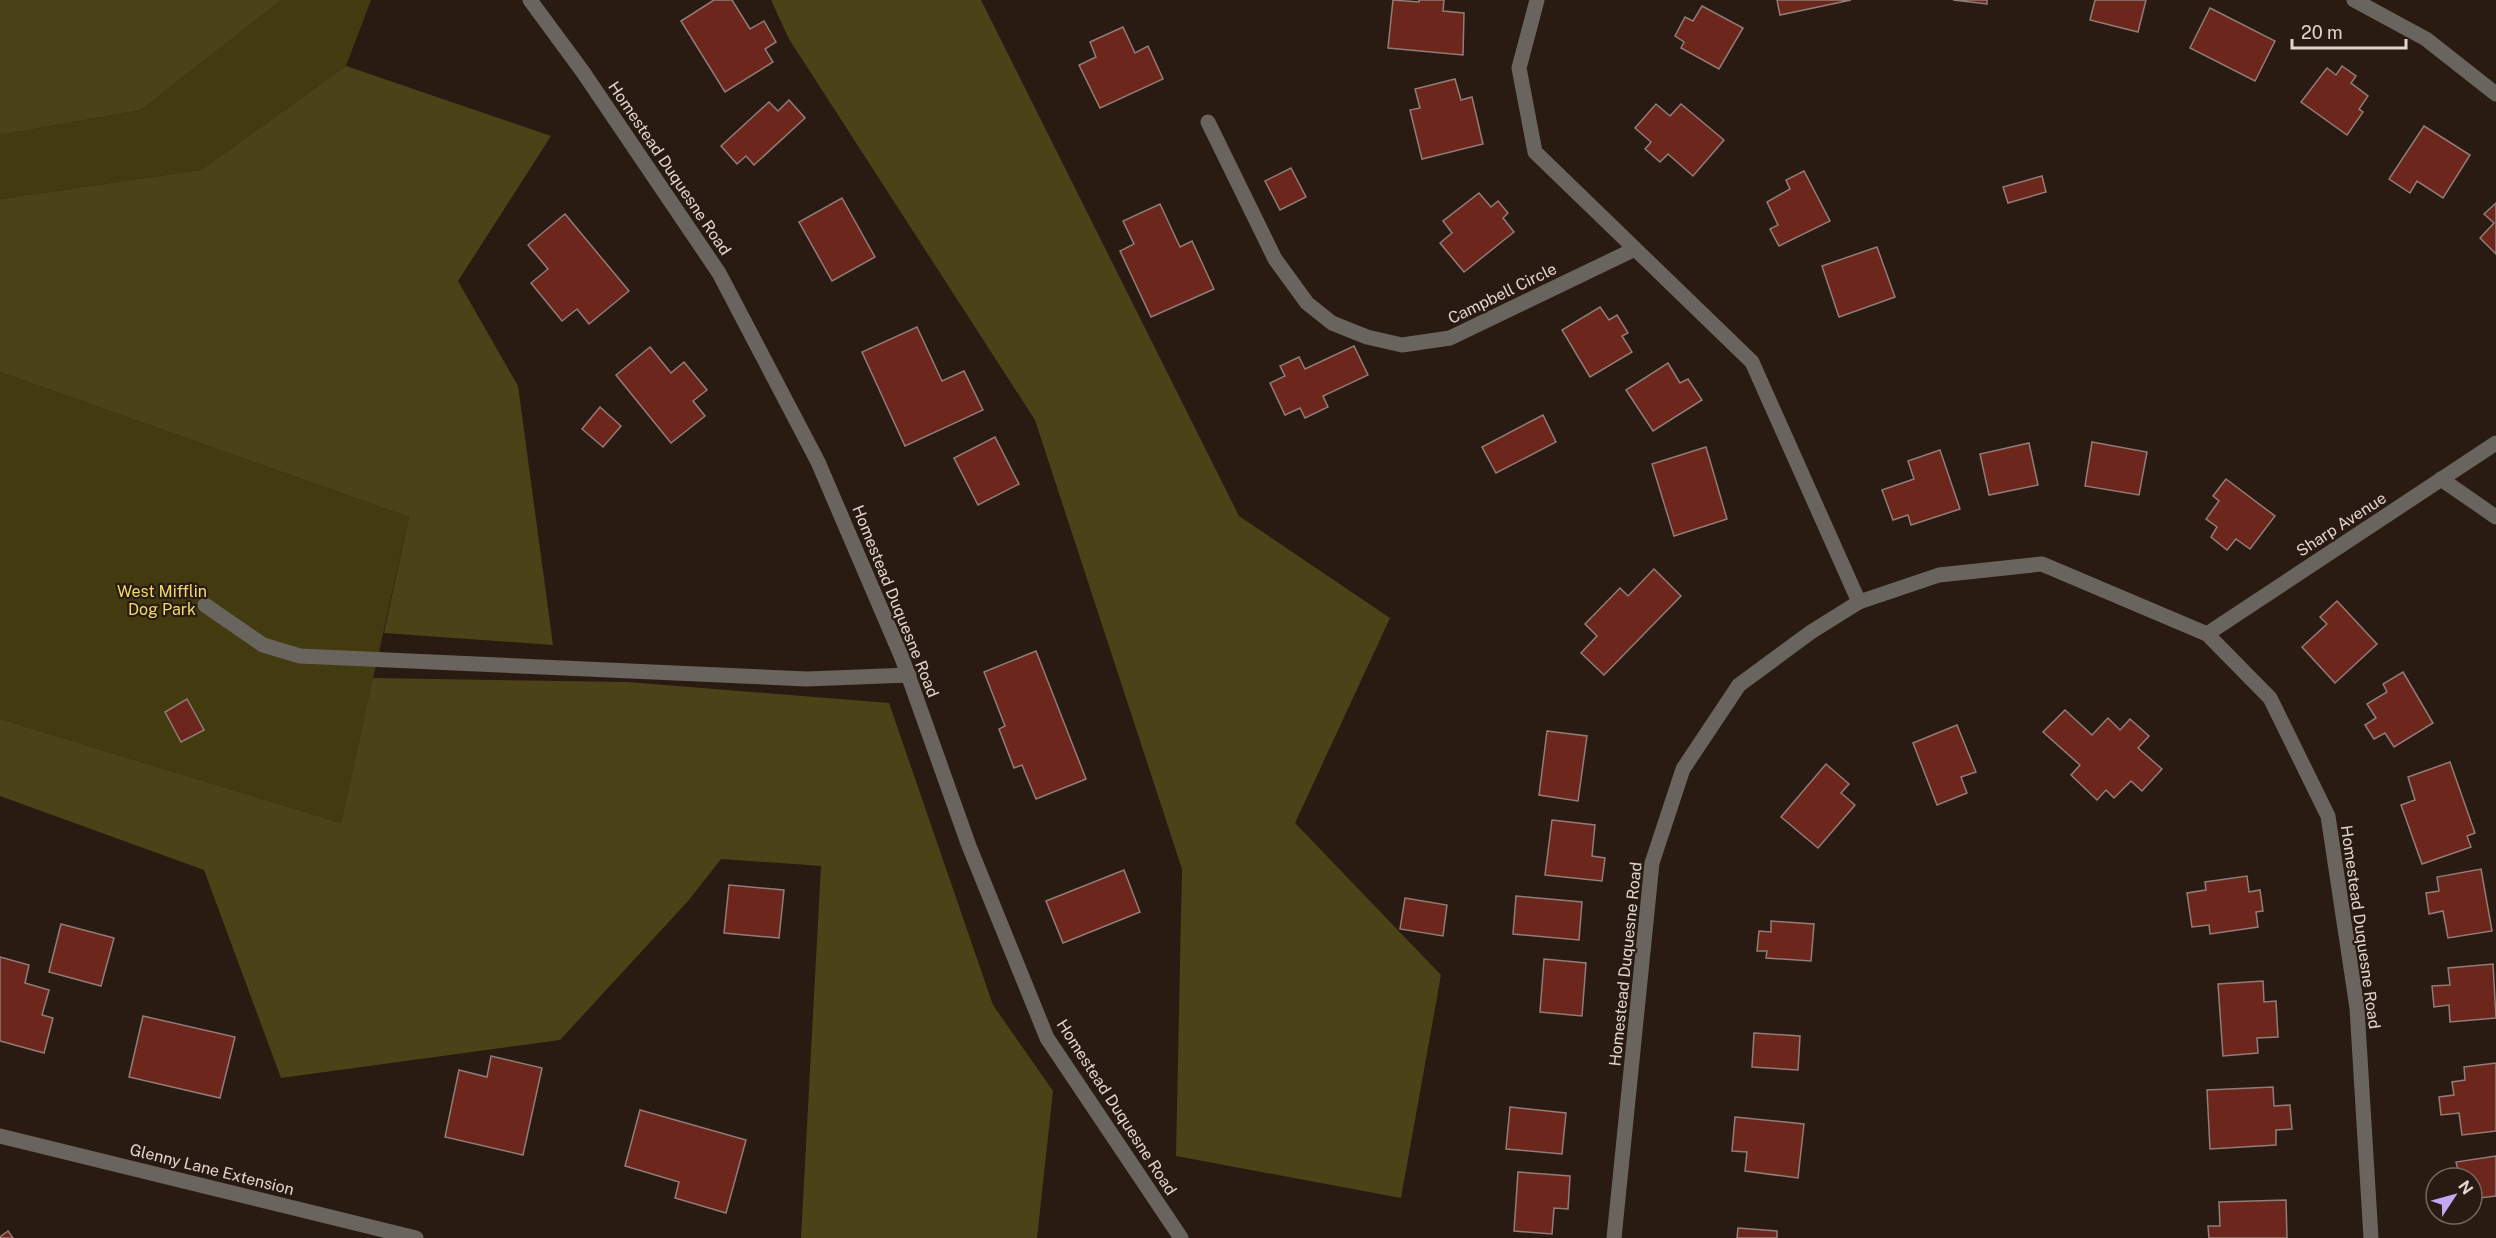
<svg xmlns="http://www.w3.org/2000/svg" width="2496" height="1238" font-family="'Public Sans',sans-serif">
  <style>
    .green { fill: #433b10 }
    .forest { fill: #4b4318 }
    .building { fill: #6c261b; stroke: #917c78; stroke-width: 1.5 }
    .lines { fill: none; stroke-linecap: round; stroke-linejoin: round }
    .minor { stroke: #69645d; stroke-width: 15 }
    .labels { text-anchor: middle; stroke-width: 4.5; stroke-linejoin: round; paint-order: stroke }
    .street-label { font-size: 16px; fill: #e0d6d0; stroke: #291b12 }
    .park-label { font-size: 16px; fill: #f0db6c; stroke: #291b12 }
  </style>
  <rect width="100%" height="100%" fill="#291b12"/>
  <g class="green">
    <path d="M281,0H371L346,66L201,170L0,199V135L141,110Z"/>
    <path d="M0,372L409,517L341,823L0,719Z"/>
  </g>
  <g class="forest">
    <path d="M0,0H281L141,110L0,135Z"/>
    <path d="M771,0H981L1239,516L1390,618L1295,823L1441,975L1401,1198L1176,1156L1182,869L1035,420L789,39Z"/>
    <path d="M346,66L551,136L458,281L518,386L553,645L384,633L409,517L0,372V199L201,170Z"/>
    <path d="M373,678L627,682L889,703L993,1005L1053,1091L1037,1238H801L821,866L721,859L688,901L560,1040L281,1078L204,870L0,796V719L341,823Z"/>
  </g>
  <g class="building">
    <path d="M714,0H732L750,29L764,21L776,42L765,49L773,62L725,92L681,21Z"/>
    <path d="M1393,0L1419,2V0H1444L1443,11L1464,13L1463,55L1388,48Z"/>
    <path d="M1777,0H1851L1780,15Z"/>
    <path d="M1953,0H1987V4Z"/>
    <path d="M2095,0H2146L2138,32L2090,20Z"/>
    <path d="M1702,6L1743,28L1719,69L1681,48L1684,42L1675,36L1685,17L1693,21Z"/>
    <path d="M2210,8L2275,41L2255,81L2190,48Z"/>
    <path d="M1123,27L1135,53L1148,46L1163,79L1100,108L1079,65L1096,57L1090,42Z"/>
    <path d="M2342,66L2356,76L2351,83L2368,96L2359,109L2363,112L2347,135L2301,102L2327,68L2336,75Z"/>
    <path d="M1455,79L1461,100L1472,97L1483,144L1422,159L1410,110L1420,108L1415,89Z"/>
    <path d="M789,100L805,118L754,165L746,156L737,164L721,146L769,102L778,111Z"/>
    <path d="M1656,104L1670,116L1681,104L1724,140L1693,176L1668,154L1660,162L1645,149L1651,142L1635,128Z"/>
    <path d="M2424,126L2470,155L2443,198L2417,181L2410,193L2389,179Z"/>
    <path d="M1291,168L1306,197L1280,210L1265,181Z"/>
    <path d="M1804,171L1830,221L1779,246L1770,229L1778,225L1767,202L1790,189L1786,180Z"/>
    <path d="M2042,176L2046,192L2008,203L2003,187Z"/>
    <path d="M1479,193L1491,207L1498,201L1508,213L1503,218L1514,232L1464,272L1440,243L1452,233L1443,221Z"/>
    <path d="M842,198L875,257L832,281L799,222Z"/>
    <path d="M2496,203V254L2480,238L2494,223L2484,214Z"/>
    <path d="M1160,204L1180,247L1192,241L1214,289L1151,317L1120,251L1134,244L1123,221Z"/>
    <path d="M565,214L629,291L589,324L577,309L562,321L531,283L548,269L528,245Z"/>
    <path d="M1877,247L1895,297L1839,317L1822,266Z"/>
    <path d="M1600,307L1609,320L1617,315L1628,333L1622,336L1632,352L1590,377L1562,330Z"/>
    <path d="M917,327L942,381L964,371L983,410L905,446L862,352Z"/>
    <path d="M1354,346L1368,375L1323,396L1328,407L1305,418L1300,408L1285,415L1270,383L1285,376L1280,366L1299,357L1305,369Z"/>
    <path d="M650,347L671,373L684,362L707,390L693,401L705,416L671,443L616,375Z"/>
    <path d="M1668,363L1680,383L1688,379L1702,400L1653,431L1626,390Z"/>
    <path d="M600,407L621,426L603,447L582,429Z"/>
    <path d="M1543,415L1556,442L1496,473L1482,447Z"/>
    <path d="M995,437L1019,484L978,505L954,458Z"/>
    <path d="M2092,442L2147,452L2139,495L2085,486Z"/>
    <path d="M2029,443L2038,485L1989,495L1980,454Z"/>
    <path d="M1706,447L1727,519L1674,536L1652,464Z"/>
    <path d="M1940,450L1960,509L1911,525L1908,515L1893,520L1882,490L1914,479L1908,461Z"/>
    <path d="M2226,479L2275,516L2250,549L2236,539L2227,550L2211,537L2217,527L2206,519L2219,501L2213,496Z"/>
    <path d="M1654,569L1681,596L1604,675L1581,653L1597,636L1585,624L1620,588L1628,596Z"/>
    <path d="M2337,601L2377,644L2335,683L2302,647L2327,624L2320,617Z"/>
    <path d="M1036,651L1086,779L1036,799L1022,765L1014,768L999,729L1005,726L984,672Z"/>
    <path d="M2403,672L2433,723L2394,747L2385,733L2374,739L2365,725L2376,718L2367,704L2387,692L2383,684Z"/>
    <path d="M187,699L204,730L181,742L165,712Z"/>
    <path d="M2065,710L2092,735L2108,718L2120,730L2130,719L2149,736L2138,748L2162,769L2142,791L2131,781L2114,798L2106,790L2097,800L2071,775L2080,765L2043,732Z"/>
    <path d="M1957,725L1976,772L1961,777L1967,793L1937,805L1913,743Z"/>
    <path d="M1547,731L1587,736L1578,801L1539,795Z"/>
    <path d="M2450,762L2475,833L2467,836L2471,847L2422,864L2401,805L2415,800L2408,777Z"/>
    <path d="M1826,764L1849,784L1841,793L1855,805L1818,848L1781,817Z"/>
    <path d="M1552,820L1595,825L1592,856L1605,858L1602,881L1545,875Z"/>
    <path d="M2481,869L2492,931L2448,938L2443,911L2429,914L2426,893L2439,891L2437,877Z"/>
    <path d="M1124,870L1140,912L1063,943L1046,901Z"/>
    <path d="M2247,876L2249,892L2260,890L2263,911L2256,912L2258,927L2210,934L2209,925L2192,927L2187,893L2206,890L2205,882Z"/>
    <path d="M729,885L784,890L779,938L724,933Z"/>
    <path d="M1516,896L1582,902L1579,940L1513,934Z"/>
    <path d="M1405,898L1447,905L1443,936L1400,929Z"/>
    <path d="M1771,921L1814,924L1811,961L1766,958L1767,951H1757L1759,931L1771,932Z"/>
    <path d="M61,924L114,938L101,986L49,972Z"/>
    <path d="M0,957L29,965L25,983L49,990L42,1015L53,1018L44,1053L0,1041Z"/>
    <path d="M1544,959L1586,963L1582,1016L1540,1012Z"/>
    <path d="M2493,964L2496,1018L2450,1022L2449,1005L2434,1007L2432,986L2450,985L2448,968Z"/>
    <path d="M2263,981L2264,1002L2276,1001L2278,1037L2257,1038L2258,1053L2223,1056L2218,984Z"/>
    <path d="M143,1016L235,1037L220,1098L129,1077Z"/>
    <path d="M1754,1033L1800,1036L1798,1070L1752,1067Z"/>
    <path d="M491,1056L542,1068L523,1155L445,1137L459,1070L487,1077Z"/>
    <path d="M2496,1063V1131L2462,1135L2459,1113L2441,1115L2439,1097L2454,1095L2452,1082L2465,1080L2464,1067Z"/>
    <path d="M2273,1087L2274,1106L2290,1105L2292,1129L2276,1130V1145L2210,1149L2207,1090Z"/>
    <path d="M1510,1107L1566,1113L1562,1154L1506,1149Z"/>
    <path d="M640,1110L746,1140L726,1213L675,1198L679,1182L625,1166Z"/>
    <path d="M1735,1117L1804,1124L1798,1178L1745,1171L1747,1152L1732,1151Z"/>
    <path d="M2496,1156V1196L2472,1199V1178H2441L2440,1173L2458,1170L2456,1162Z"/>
    <path d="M1518,1172L1570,1176L1568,1209L1554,1208L1552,1234L1514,1231Z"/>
    <path d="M2286,1200L2287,1238H2209L2208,1226H2220L2219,1202Z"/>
    <path d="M1738,1228L1777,1231V1238H1737Z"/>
    <path d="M8,1231L13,1238H0V1237Z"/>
  </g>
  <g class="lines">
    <g class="minor">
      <path d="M530,0L583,72L719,273L818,462L902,658L969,846L1047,1038L1181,1238"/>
      <path d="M1537,0L1519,68L1535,152L1752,362L1859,602"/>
      <path d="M2354,0L2426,39L2496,94"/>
      <path d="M1208,122L1275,259L1307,303L1332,323L1367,337L1402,345L1450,338L1635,249"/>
      <path d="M2441,479L2496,517"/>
      <path d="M205,605L263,645L300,656L807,679L909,675"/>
      <path d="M2207,634L2496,443"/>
      <path d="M0,1136L416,1238"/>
      <path d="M1614,1238L1652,863L1683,769L1739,685L1811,632L1859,602L1939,575L2042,564L2207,634L2270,698L2328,816L2357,1008L2371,1238"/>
    </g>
  </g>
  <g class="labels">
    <g class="street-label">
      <text transform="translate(670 168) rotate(56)" y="6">Homestead Duquesne Road</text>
      <text transform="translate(1502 293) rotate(-26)" y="6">Campbell Circle</text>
      <text transform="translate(2341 524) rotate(-33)" y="6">Sharp Avenue</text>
      <text transform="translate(896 601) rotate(68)" y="6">Homestead Duquesne Road</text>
      <text transform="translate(2361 927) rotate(82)" y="6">Homestead Duquesne Road</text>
      <text transform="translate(1625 964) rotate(-84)" y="6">Homestead Duquesne Road</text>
      <text transform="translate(1117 1107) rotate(57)" y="6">Homestead Duquesne Road</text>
      <text transform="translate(212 1169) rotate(14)" y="6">Glenny Lane Extension</text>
    </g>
    <g class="park-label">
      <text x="162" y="597">West Mifflin<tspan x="162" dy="18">Dog Park</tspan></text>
    </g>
  </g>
  <g transform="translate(2454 1196) rotate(54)"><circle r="28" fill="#291b12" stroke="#72665e" stroke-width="1.5"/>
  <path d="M0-4.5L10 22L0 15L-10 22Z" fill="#c2a7f2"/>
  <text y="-9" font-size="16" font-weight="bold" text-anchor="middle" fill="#e0d6d0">N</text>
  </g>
  <path d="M2292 39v9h114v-9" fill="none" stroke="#e0d6d0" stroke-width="3"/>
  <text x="2301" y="39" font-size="18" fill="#e0d6d0" stroke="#291b12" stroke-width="4.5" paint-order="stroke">20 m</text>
</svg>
